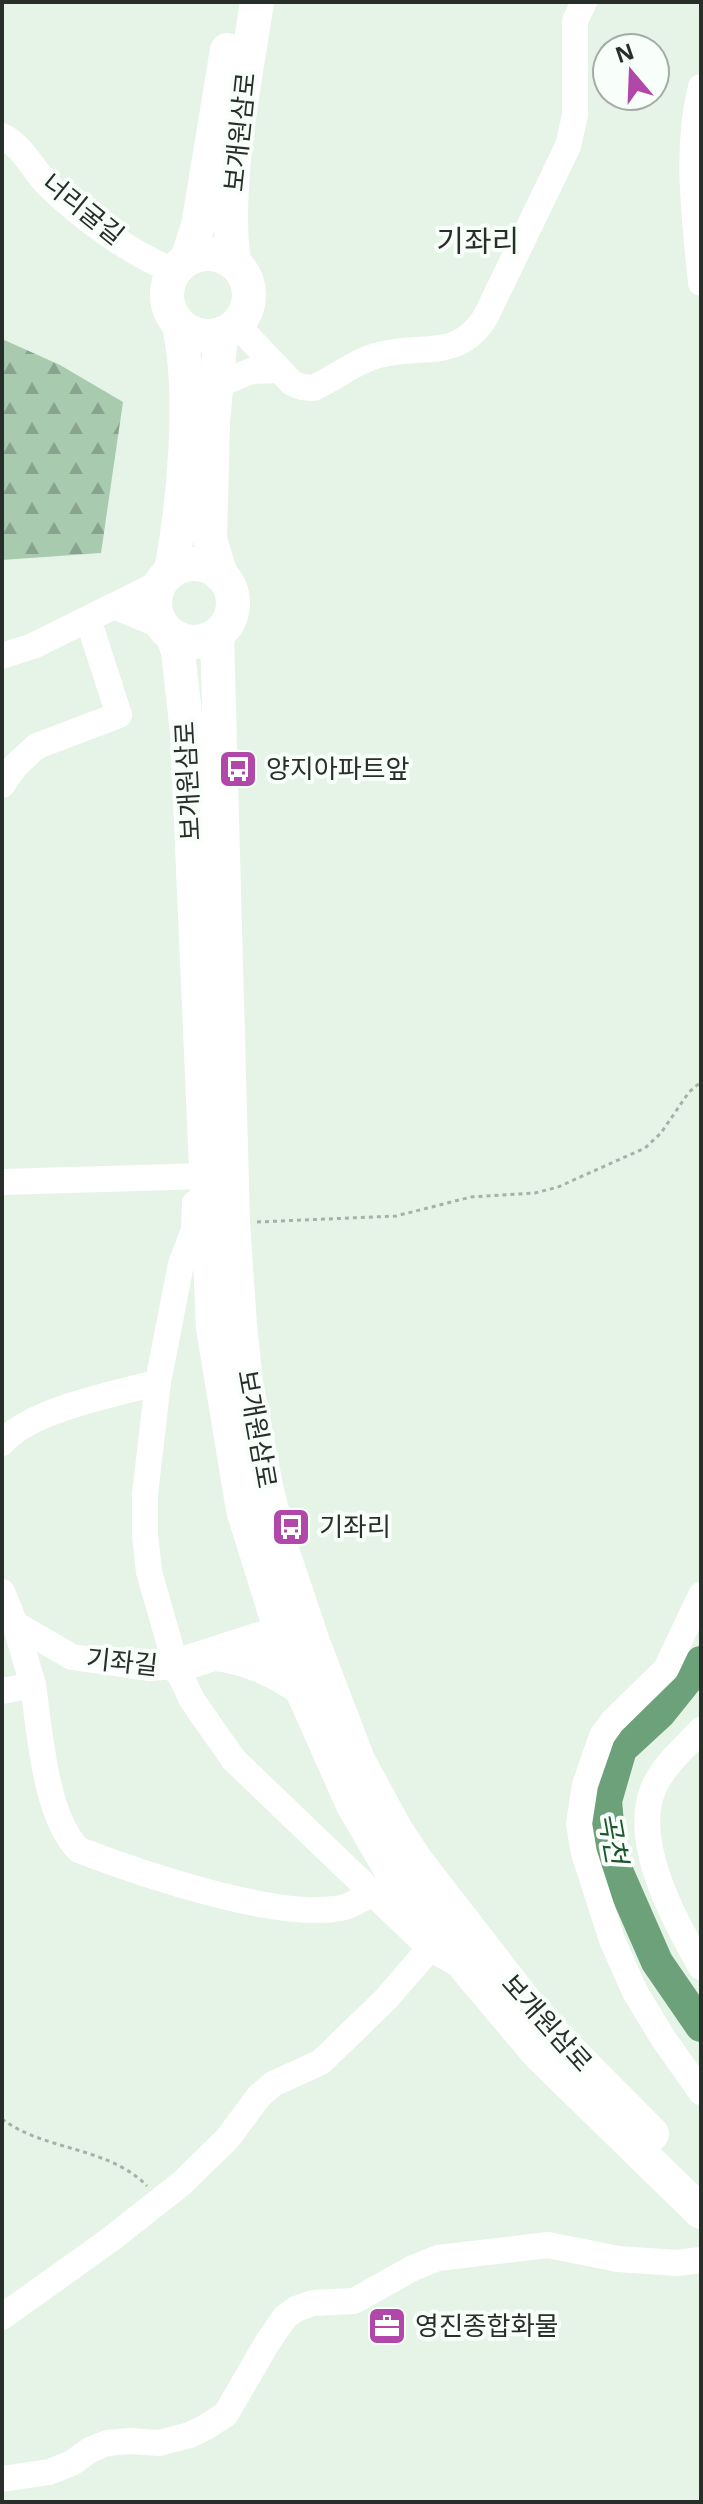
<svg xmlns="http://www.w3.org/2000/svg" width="703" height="2504" font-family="'Open Sans','Noto Sans KR',sans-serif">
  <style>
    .forest { fill: url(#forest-firs) }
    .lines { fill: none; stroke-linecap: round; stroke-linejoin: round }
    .river { stroke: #6da179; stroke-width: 32 }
    .path { stroke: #a6b2a7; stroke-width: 3; stroke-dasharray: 4 4; stroke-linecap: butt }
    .minor { stroke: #fff; stroke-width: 26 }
    .major { stroke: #fff; stroke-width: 34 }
    .labels { text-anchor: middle; stroke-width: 8; stroke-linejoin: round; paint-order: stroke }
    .street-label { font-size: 26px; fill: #282e29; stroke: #f8fef9 }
    .poi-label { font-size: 26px; fill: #282e29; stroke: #f8fef9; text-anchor: start }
    .water-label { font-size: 28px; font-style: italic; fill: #1c562e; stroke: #f8fef9 }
    .quarter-label { font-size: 30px; fill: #282e29; stroke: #f8fef9 }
  </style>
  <defs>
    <pattern id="forest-firs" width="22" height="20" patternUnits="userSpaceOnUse" patternTransform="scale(2)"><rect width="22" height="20" fill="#a8caae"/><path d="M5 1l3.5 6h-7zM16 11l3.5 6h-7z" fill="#89a48e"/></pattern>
  </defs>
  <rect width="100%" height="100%" fill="#e5f4e7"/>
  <path class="forest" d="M2,339L60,365L123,402L101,553L2,560Z"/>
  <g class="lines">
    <path class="river" d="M701,1662L660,1713L621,1749L606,1801L611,1857L657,1962L701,2026"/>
    <g class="path">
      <path d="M257,1222L396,1216L471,1197L535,1193L558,1187L645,1148L661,1133L689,1092L701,1082"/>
      <path d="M2,2119C44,2151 108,2146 147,2186"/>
    </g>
    <g class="minor">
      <path d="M701,87C685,150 695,219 701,283"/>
      <path d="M2,136C23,146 33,170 49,186C82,218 131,254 174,271"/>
      <path d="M237,325L292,383L302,387L313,388C336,378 355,361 379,355C422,343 456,362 485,318L568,146L575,115V21L584,2"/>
      <path d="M215,386L251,371L280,370"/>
      <path d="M116,607L162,626"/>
      <path d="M2,656L33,646L160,583"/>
      <path d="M2,785L16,765L37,746L119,715L88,619"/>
      <path d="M2,1182L206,1176"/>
      <path d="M195,1203L194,1230L181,1264L158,1382L145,1494V1535L149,1572L176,1666L192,1700L234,1760L430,1948L456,1963"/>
      <path d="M2,1443C31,1409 114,1395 158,1382"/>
      <path d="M2,1592L15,1624L72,1657L148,1668L176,1666"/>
      <path d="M701,1595L666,1669L612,1722L602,1736L585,1785L579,1824L584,1853L612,1940L635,1992L663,2038L701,2092"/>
      <path d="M33,1685C40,1732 45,1817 79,1850C139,1873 284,1923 345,1907C354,1904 364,1897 373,1893"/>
      <path d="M2,1691L33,1685L15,1624"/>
      <path d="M701,1730C685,1747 664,1765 654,1787C630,1842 675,1920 701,1967"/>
      <path d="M2,2317L111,2239L182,2183L228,2138L259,2096L273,2084L321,2062L386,1999L430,1948"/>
      <path d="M2,2479L49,2472L72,2463L90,2450L107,2443L130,2441L159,2443L190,2435L206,2427L226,2414L267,2343L285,2317L296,2309L313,2303L354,2301L413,2268L438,2258L548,2245L618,2259L677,2263L701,2260"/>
    </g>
    <g class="major">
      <circle cx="208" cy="295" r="41"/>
      <path d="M187,259L198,226L227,50"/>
      <path d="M234,263C223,183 245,83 257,2"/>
      <circle cx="194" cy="603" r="39"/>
      <path d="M171,571C184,502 194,395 179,326"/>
      <path d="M221,575L210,539L213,422L221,334"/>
      <path d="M217,634L233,1222L240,1325L246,1383L267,1491L284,1556L313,1642L358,1760L396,1830L417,1862L527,2004L558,2039L652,2134"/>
      <path d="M173,636L178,652L187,732L213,1328L243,1510L281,1632L301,1688L353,1805L395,1877L468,1970L538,2053L701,2212"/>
      <path d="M216,1654C249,1658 273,1670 301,1688"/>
      <path d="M176,1666L303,1625"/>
    </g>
  </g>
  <defs>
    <symbol id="bus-square" viewBox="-11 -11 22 22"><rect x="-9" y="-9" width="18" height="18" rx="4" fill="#b147a8" stroke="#f8fef9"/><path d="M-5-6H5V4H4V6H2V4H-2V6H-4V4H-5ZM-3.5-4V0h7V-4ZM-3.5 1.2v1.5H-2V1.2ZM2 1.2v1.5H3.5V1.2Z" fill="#fff"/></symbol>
    <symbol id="office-square" viewBox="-11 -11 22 22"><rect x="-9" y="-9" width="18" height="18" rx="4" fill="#b147a8" stroke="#f8fef9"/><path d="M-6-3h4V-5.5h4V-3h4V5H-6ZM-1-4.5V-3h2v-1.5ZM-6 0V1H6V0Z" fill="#fff"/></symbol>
  </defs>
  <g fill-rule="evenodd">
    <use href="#bus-square" x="216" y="747" width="44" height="44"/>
    <use href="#bus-square" x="269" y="1505" width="44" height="44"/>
    <use href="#office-square" x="365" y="2304" width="44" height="44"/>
  </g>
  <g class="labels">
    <g class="street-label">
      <text transform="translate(240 132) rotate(-84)" y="9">보개원삼로</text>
      <text transform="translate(83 209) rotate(39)" y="9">너리굴길</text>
      <text transform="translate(188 781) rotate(-93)" y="9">보개원삼로</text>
      <text transform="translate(257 1429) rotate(80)" y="9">보개원삼로</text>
      <text transform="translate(122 1662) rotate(6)" y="9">기좌길</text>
      <text transform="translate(547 2023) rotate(48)" y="9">보개원삼로</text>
    </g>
    <g class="poi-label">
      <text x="266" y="778">양지아파트앞</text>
      <text x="319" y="1536">기좌리</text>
      <text x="415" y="2335">영진종합화물</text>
    </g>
    <g class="water-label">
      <text transform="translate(613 1838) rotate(80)" y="10">곡천</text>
    </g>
    <g class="quarter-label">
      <text x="478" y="252">기좌리</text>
    </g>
  </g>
  <rect width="703" height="2504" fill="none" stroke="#282e29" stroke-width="8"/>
  <g transform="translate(631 72) rotate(341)"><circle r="38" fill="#f8fef9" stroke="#a5aba6" stroke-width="2"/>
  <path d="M0-6L14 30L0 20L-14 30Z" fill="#b147a8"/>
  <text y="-12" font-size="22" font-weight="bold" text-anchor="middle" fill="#282e29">N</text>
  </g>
</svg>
